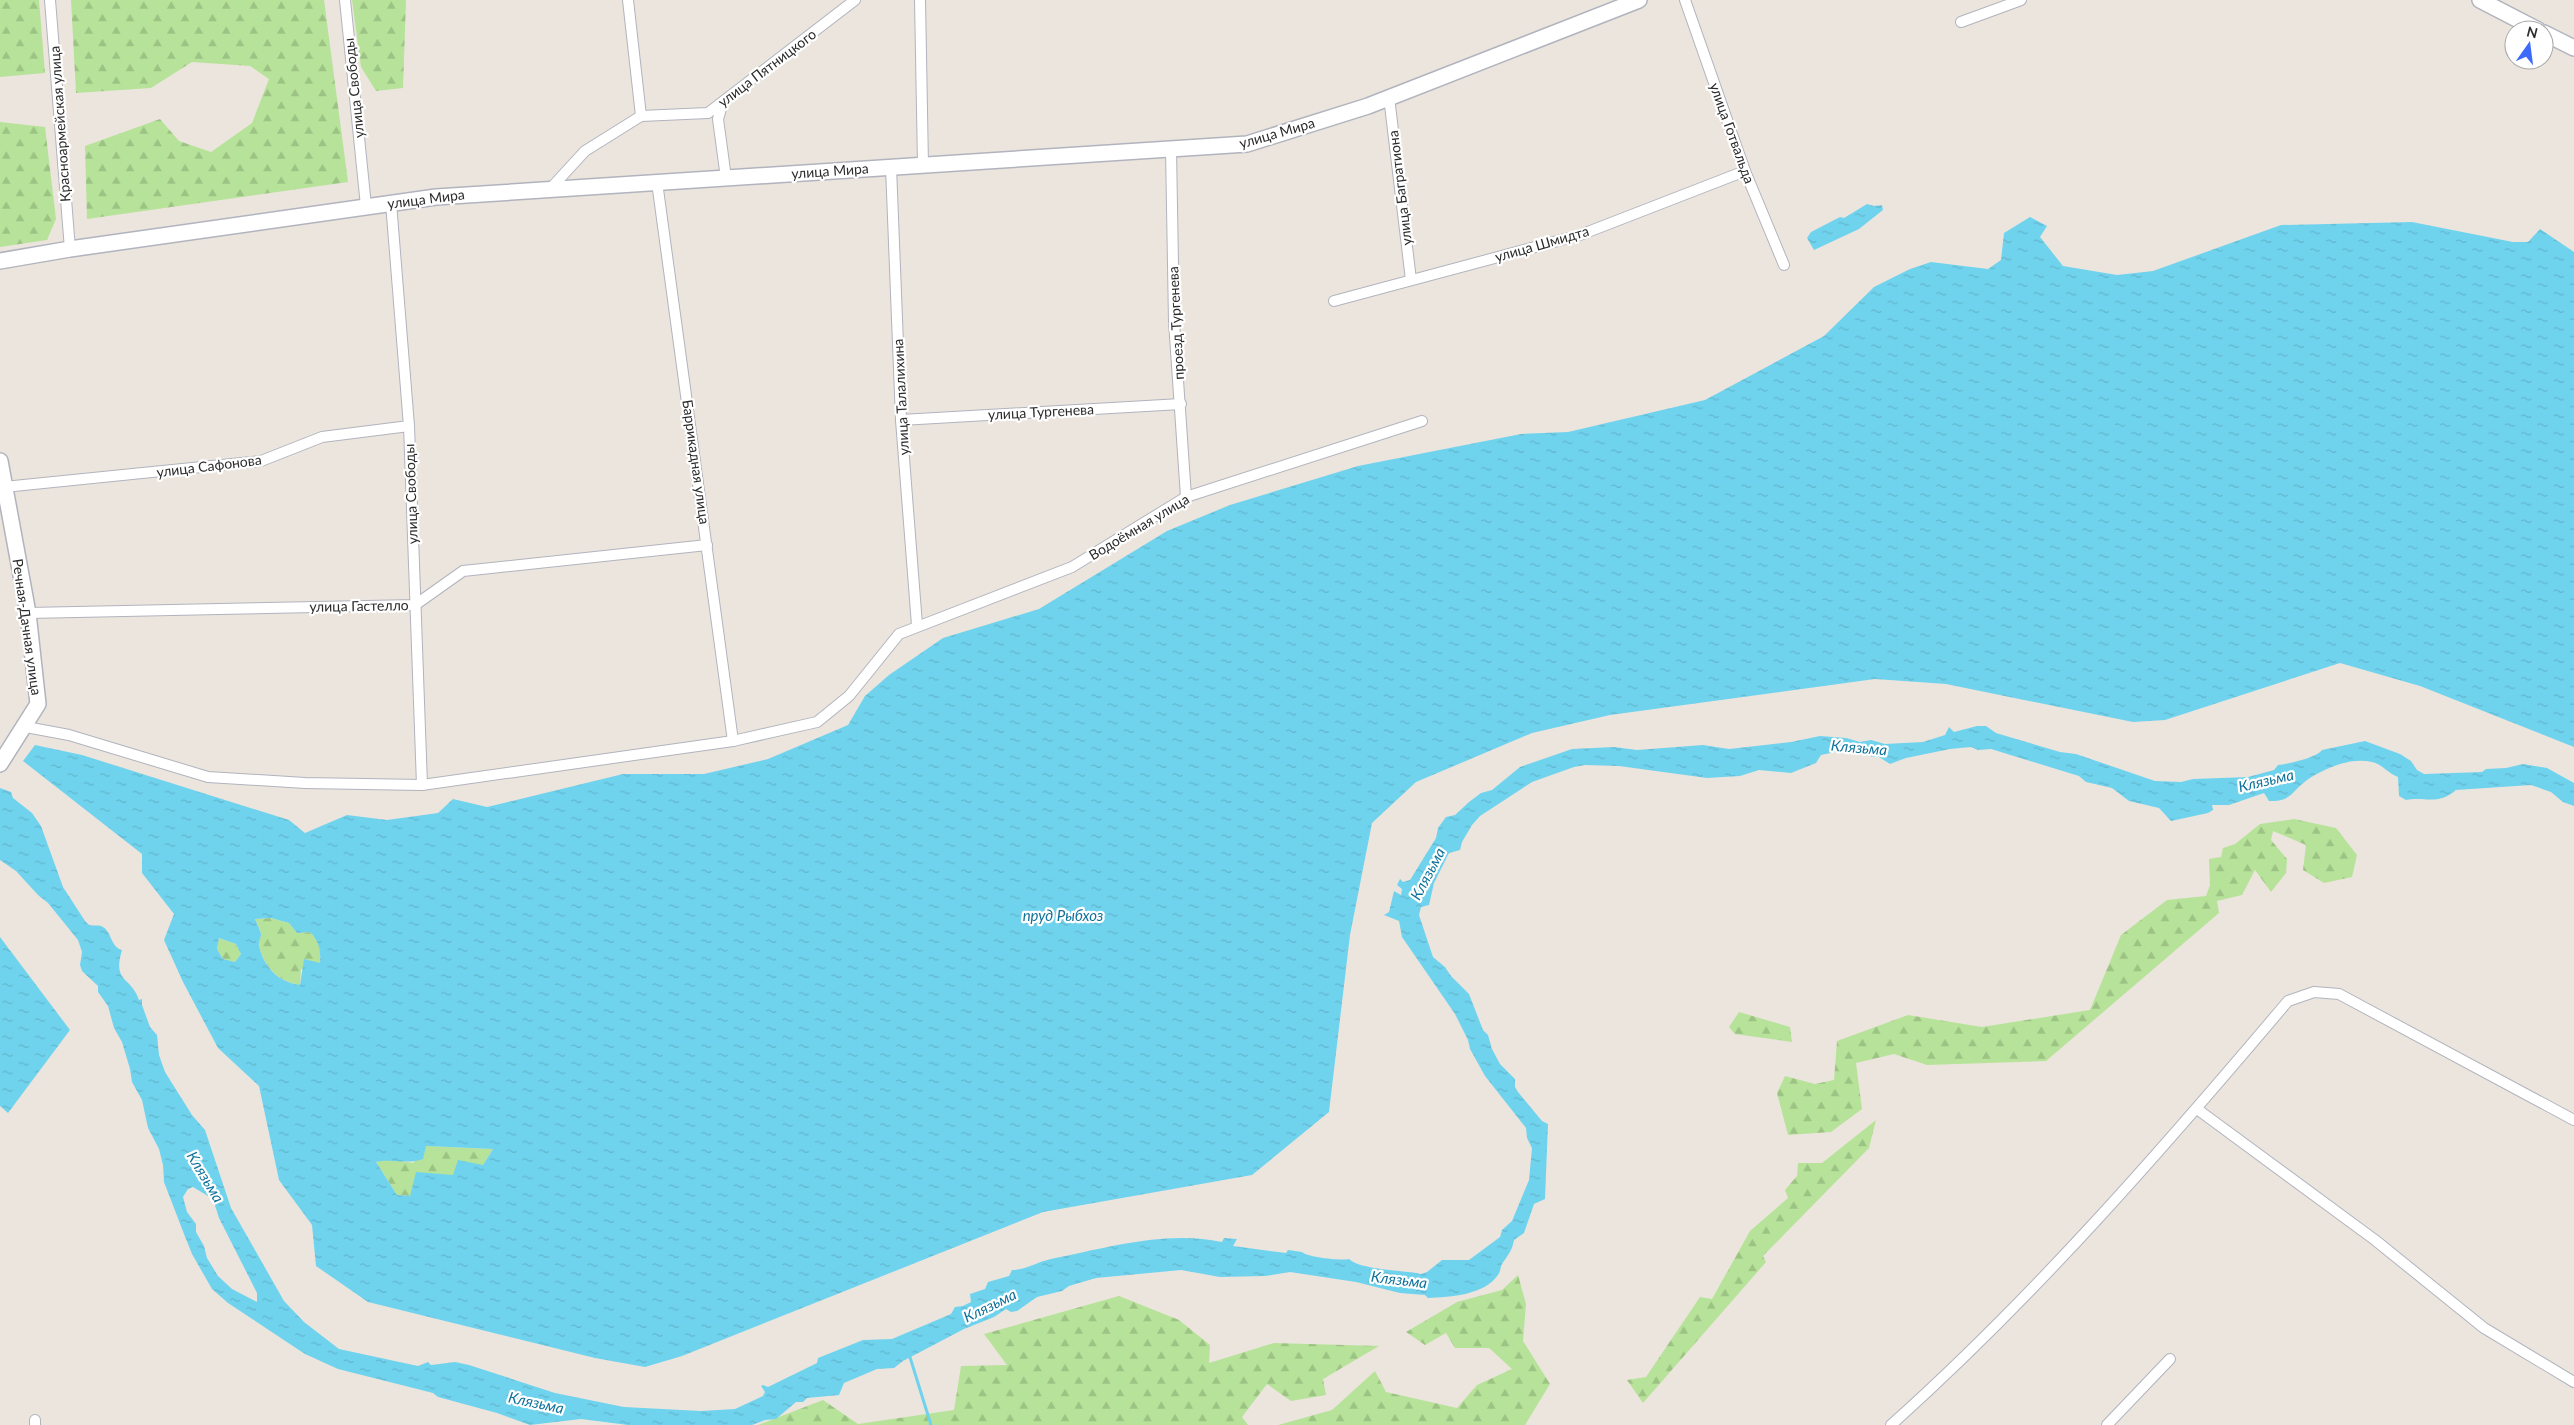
<svg xmlns="http://www.w3.org/2000/svg" width="2574" height="1425" font-family="Lato,sans-serif">
  <style>
    .forest { fill: url(#forest-firs) }
    .water { fill: url(#water-ripples); fill-rule: evenodd }
    .lines { fill: none; stroke-linecap: round; stroke-linejoin: round }
    .stream { stroke: #70d3ee; stroke-width: 3 }
    .street-casing { stroke: #b1b4be; stroke-width: 12 }
    .secondary-casing { stroke: #b1b4be; stroke-width: 18 }
    .street { stroke: #fff; stroke-width: 10 }
    .secondary { stroke: #fff; stroke-width: 15 }
    .labels { text-anchor: middle; stroke-width: 4.5; stroke-linejoin: round; paint-order: stroke }
    .street-label { font-size: 14px; fill: #2b2b2b; stroke: #fff }
    .water-label { font-size: 15px; font-style: italic; fill: #0e729b; stroke: #fff }
  </style>
  <defs>
    <pattern id="forest-firs" width="22" height="20" patternUnits="userSpaceOnUse" patternTransform="scale(1.25)"><rect width="22" height="20" fill="#b6e399"/><path d="M5 1l3.5 6h-7zM16 11l3.5 6h-7z" fill="#9dc384"/></pattern>
    <pattern id="water-ripples" width="26" height="14" patternUnits="userSpaceOnUse" patternTransform="scale(1.25)"><rect width="26" height="14" fill="#70d3ee"/><path d="M2 4q2-2 4 0t4 0M15 11q2-2 4 0t4 0" fill="none" stroke="#61b5cc"/></pattern>
  </defs>
  <rect width="100%" height="100%" fill="#ece5dd"/>
  <g class="forest">
    <path d="M0,0H39L45,73L0,77Z"/>
    <path d="M71,0H324L348,182L87,219L85,146L160,119L179,141L211,152L252,123L269,79L250,66L192,62L151,88L76,93Z"/>
    <path d="M352,0H406L403,88L376,91L361,67Z"/>
    <path d="M0,122L45,127L56,219L47,240L0,247Z"/>
    <path d="M2294,819L2336,828L2357,855L2352,877L2324,883L2303,870L2306,845L2273,831L2271,840L2287,859L2286,873L2271,892L2255,870L2242,895L2217,901L2219,913L2046,1061L1927,1065L1894,1054L1856,1063L1862,1109L1831,1132L1788,1135L1777,1093L1785,1076L1815,1084L1834,1080L1837,1041L1908,1015L1982,1027L2090,1010L2121,935L2167,900L2206,896L2210,885L2209,859L2221,857L2223,848L2235,844L2260,824Z"/>
    <path d="M271,918L289,923L297,933L310,932C320,941 321,950 320,963L301,969L300,985C279,982 264,967 259,946C258,942 261,938 261,934C260,929 257,923 255,919Z"/>
    <path d="M219,938L236,944L241,954L235,962L223,959L217,949Z"/>
    <path d="M1739,1012L1790,1027L1792,1042L1735,1034L1729,1027Z"/>
    <path d="M1876,1120L1869,1148L1763,1256L1766,1262L1643,1403L1627,1380L1646,1377L1700,1297L1712,1299L1750,1231L1788,1198L1785,1190L1797,1176L1798,1163H1822Z"/>
    <path d="M426,1146L493,1149L483,1165L453,1175L410,1196L397,1195L376,1162L390,1159L413,1163Z"/>
    <path d="M1518,1275L1526,1304L1523,1341L1550,1384L1525,1425H1278L1332,1410L1375,1371L1386,1392L1457,1408L1477,1385L1512,1369L1489,1348H1455L1446,1333L1425,1345L1406,1332L1457,1302L1502,1290Z"/>
    <path d="M1119,1296L1179,1320L1210,1345L1209,1363L1274,1343L1379,1346L1323,1379L1326,1395L1291,1401L1267,1384L1242,1417L1248,1425H758L823,1400L858,1424L954,1410L961,1366L1007,1365L984,1334Z"/>
  </g>
  <g class="water">
    <path d="M1867,204L1874,206L1882,205L1883,210L1859,229L1814,250L1807,238L1811,232L1840,217L1844,218Z"/>
    <path d="M2030,217L2047,226L2040,237L2063,266L2117,275L2153,271L2281,225L2412,222L2513,242H2528L2540,229L2574,252V747L2420,686L2340,663L2165,720L2133,722L1946,684L1875,679L1610,715L1532,733L1416,782L1372,823L1350,935L1329,1112L1252,1175L1043,1212L682,1356L645,1367L595,1358L368,1302L316,1266L312,1225L279,1180L259,1086L218,1048L183,982L164,940L174,914L142,873V854L23,761L35,745L82,755L289,820L305,833L347,815L387,820L438,813L453,799L487,807L623,774H704L768,759L848,725L865,696L889,675L943,638L1039,609L1167,531L1230,505L1358,466L1521,434L1568,432L1705,400L1824,336L1874,287L1910,269L1931,262L1988,269L2001,260L2004,233ZM271,918L289,923L297,933L310,932C319,941 321,950 320,963L304,959L300,985C278,982 264,967 259,946C258,942 261,939 261,934C260,930 257,923 255,919ZM219,938L236,944L241,954L235,962L223,959L217,949ZM426,1146L493,1149L483,1165L458,1160L453,1175L416,1172L410,1196L397,1195L376,1162C392,1158 407,1165 423,1159Z"/>
    <path d="M1977,726H1986L1996,733L2060,752L2076,754L2155,781L2181,782L2193,779L2248,777L2274,770L2278,765C2288,764 2316,758 2322,750L2365,741L2400,754L2411,761L2417,770L2424,774L2482,772L2486,769L2506,768L2523,764L2547,768L2574,783V806L2563,802L2551,792L2531,785L2456,790C2438,806 2425,796 2406,800L2399,796L2398,777C2389,774 2382,764 2372,762C2350,757 2325,768 2307,780C2292,791 2291,802 2269,801L2264,793L2229,805H2212L2213,810L2208,813L2171,821L2159,808L2129,801L2112,788L2086,782L2079,776L1991,749L1978,750L1971,747L1950,749L1906,758L1890,764L1879,757C1869,757 1861,753 1850,753C1844,752 1840,755 1835,752L1821,755L1816,763L1791,773L1759,770L1740,776L1707,778L1619,766L1585,765L1574,767L1532,782L1480,816L1472,825L1462,842L1460,850L1449,853L1434,883L1429,905L1421,907L1419,915L1433,957L1445,967L1451,976L1469,994L1483,1030L1488,1035L1492,1049L1500,1064L1515,1079V1087L1518,1092L1542,1121L1548,1124L1545,1199L1534,1204L1524,1233L1514,1240C1512,1251 1508,1255 1502,1264C1500,1267 1501,1271 1498,1275C1484,1295 1451,1297 1428,1298L1425,1295L1400,1293L1356,1282L1290,1272L1265,1276L1220,1277L1181,1270L1096,1278L1069,1286L1062,1291L1037,1297L1017,1311L1011,1312L1006,1309L994,1317L964,1329L903,1361L894,1368L877,1369L844,1383L839,1395L807,1398L803,1402H796L776,1419L765,1420L752,1425H628L581,1419L530,1425L497,1413L438,1397L433,1393L338,1369L305,1354L228,1303L212,1289L192,1254L184,1234L164,1182L163,1165L159,1149L148,1128L142,1100L132,1082L130,1069L122,1042L114,1028L108,1006L98,992V986L82,971L80,965L82,952L78,940L48,903L38,895L16,871L0,860V788L11,792L13,798L32,813L41,826L63,887L85,921L89,925C92,926 99,925 101,926C112,930 110,947 122,950C112,983 131,976 139,1000L142,999V1005L150,1027L157,1035L159,1055L165,1072L192,1115L205,1130L231,1208L284,1301L304,1322L339,1349L418,1366L428,1362L431,1365L455,1362L469,1365L555,1393L624,1407L701,1411L735,1409L763,1396L765,1392L761,1386L763,1385L768,1387L817,1363L818,1358L863,1340L892,1339L951,1314L955,1307L963,1306L971,1302L970,1294L985,1289L988,1282L1009,1276L1012,1270C1025,1270 1037,1262 1051,1259C1106,1248 1166,1230 1222,1242L1224,1238L1237,1239L1233,1246L1286,1253L1288,1250L1302,1252C1307,1257 1340,1261 1349,1259C1360,1270 1404,1270 1421,1274L1427,1272L1442,1260H1469L1500,1237L1502,1230L1512,1221L1529,1180L1532,1148L1527,1138L1526,1128L1485,1076L1470,1049L1468,1040L1455,1014L1402,937L1399,921L1384,915L1389,912L1394,891L1401,895L1402,889L1397,885L1400,879L1403,882L1410,880L1436,838L1438,828L1446,817L1455,815L1469,802L1481,793L1492,790L1520,767L1572,749L1614,747L1637,750L1703,745L1729,749L1791,742L1820,736L1846,738L1860,742L1871,740L1885,744L1923,742L1945,735L1949,727L1954,732ZM193,1187L213,1199L219,1218L257,1293V1302L232,1289L218,1276L207,1258L204,1246L196,1232V1224L187,1212L183,1197L188,1189Z"/>
    <path d="M0,937L70,1030L8,1113L0,1106Z"/>
  </g>
  <g class="lines">
    <path class="stream" d="M909,1354L931,1425"/>
    <defs>
      <g id="street">
        <path d="M50,0L70,249"/>
        <path d="M345,0L366,206"/>
        <path d="M628,0L641,116"/>
        <path d="M920,0L923,165"/>
        <path d="M1685,0L1745,171L1784,265"/>
        <path d="M1961,22L2021,0"/>
        <path d="M1389,97L1411,280"/>
        <path d="M723,102L718,119L726,178"/>
        <path d="M1171,149L1174,322L1186,497"/>
        <path d="M891,167L901,420L917,625"/>
        <path d="M657,182L733,741"/>
        <path d="M551,188L585,151L641,116L708,113L855,0"/>
        <path d="M391,203L409,426L422,785"/>
        <path d="M1334,301L1580,235L1745,171"/>
        <path d="M901,420L1181,404"/>
        <path d="M4,487L261,461L322,437L409,426"/>
        <path d="M28,613L415,605L463,571L707,545"/>
        <path d="M26,727L69,735L208,777L305,783L422,785L733,741L817,722L849,696L899,634L1072,567L1186,497L1422,421"/>
        <path d="M2197,1109L2375,1240L2484,1328L2574,1382"/>
        <path d="M35,1420V1425"/>
        <path d="M1891,1425C2035,1296 2163,1149 2288,1001L2314,992L2339,994L2574,1120"/>
        <path d="M2107,1425L2170,1359"/>
      </g>
      <g id="secondary">
        <path d="M2480,0L2538,30"/>
        <path d="M2544,33L2574,48"/>
        <path d="M0,261L70,249L436,197L1247,144L1368,106L1639,0"/>
        <path d="M0,461L28,613L38,704L0,764"/>
      </g>
    </defs>
    <use href="#street" class="street-casing"/>
    <use href="#secondary" class="secondary-casing"/>
    <use href="#street" class="street"/>
    <use href="#secondary" class="secondary"/>
  </g>
  <g class="labels">
    <g class="street-label">
      <text transform="translate(767 68) rotate(-37)" y="5">улица Пятницкого</text>
      <text transform="translate(354 88) rotate(-96)" y="5">улица Свободы</text>
      <text transform="translate(60 124) rotate(-94)" y="5">Красноармейская улица</text>
      <text transform="translate(1277 133) rotate(-16)" y="5">улица Мира</text>
      <text transform="translate(1732 133) rotate(70)" y="5">улица Готвальда</text>
      <text transform="translate(830 171) rotate(-4)" y="5">улица Мира</text>
      <text transform="translate(1400 188) rotate(-97)" y="5">улица Багратиона</text>
      <text transform="translate(426 199) rotate(-7)" y="5">улица Мира</text>
      <text transform="translate(1542 244) rotate(-16)" y="5">улица Шмидта</text>
      <text transform="translate(1176 323) rotate(-93)" y="5">проезд Тургенева</text>
      <text transform="translate(901 397) rotate(-93)" y="5">улица Талалихина</text>
      <text transform="translate(1041 412) rotate(-3)" y="5">улица Тургенева</text>
      <text transform="translate(696 462) rotate(82)" y="5">Баррикадная улица</text>
      <text transform="translate(209 466) rotate(-7)" y="5">улица Сафонова</text>
      <text transform="translate(411 494) rotate(-92)" y="5">улица Свободы</text>
      <text transform="translate(1139 527) rotate(-31)" y="5">Водоёмная улица</text>
      <text transform="translate(359 606) rotate(-1)" y="5">улица Гастелло</text>
      <text transform="translate(27 627) rotate(82)" y="5">Речная-Дачная улица</text>
    </g>
    <g class="water-label">
      <text transform="translate(1859 748) rotate(5)" y="5">Клязьма</text>
      <text transform="translate(2266 781) rotate(-13)" y="5">Клязьма</text>
      <text transform="translate(1428 874) rotate(-62)" y="5">Клязьма</text>
      <text x="1063" y="921">пруд Рыбхоз</text>
      <text transform="translate(205 1177) rotate(59)" y="5">Клязьма</text>
      <text transform="translate(1399 1280) rotate(7)" y="5">Клязьма</text>
      <text transform="translate(990 1306) rotate(-26)" y="5">Клязьма</text>
      <text transform="translate(536 1403) rotate(12)" y="5">Клязьма</text>
    </g>
  </g>
  <g transform="translate(2529 45) rotate(14)"><circle r="24" fill="#ffffff" stroke="#aaaaaa"/>
  <path d="M0-4L9 19L0 12L-9 19Z" fill="#3e6af9"/>
  <text y="-8" font-size="14" font-weight="bold" text-anchor="middle" fill="#2b2b2b">N</text>
  </g>
</svg>
